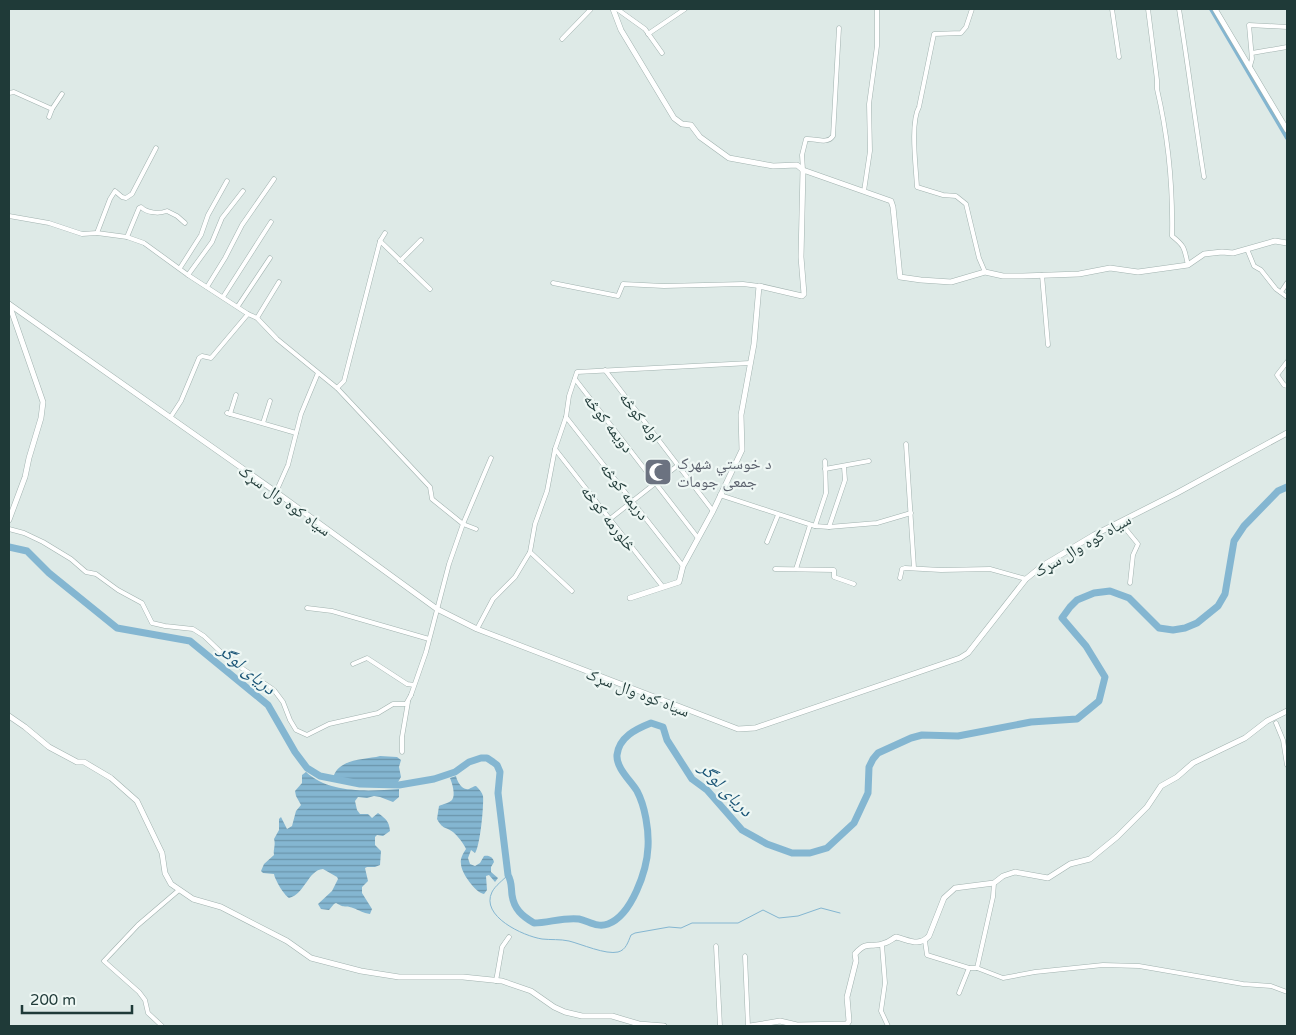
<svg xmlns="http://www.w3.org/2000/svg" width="1296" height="1035" font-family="'Varela Round','Noto Naskh Arabic',sans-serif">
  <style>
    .water { fill: url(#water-rules) }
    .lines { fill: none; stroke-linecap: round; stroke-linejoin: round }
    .stream { stroke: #84b6d1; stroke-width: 1 }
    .canal { stroke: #84b6d1; stroke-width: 4 }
    .river { stroke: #84b6d1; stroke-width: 7 }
    .minor-casing { stroke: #a1b2af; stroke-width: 5 }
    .tertiary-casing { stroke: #a1b2af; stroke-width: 6 }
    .minor { stroke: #fff; stroke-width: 4 }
    .tertiary { stroke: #fff; stroke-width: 5 }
    .labels { text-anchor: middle; stroke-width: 4.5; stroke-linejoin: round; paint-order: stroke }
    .street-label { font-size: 16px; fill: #1f3a38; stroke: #eef7f4 }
    .worship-label { font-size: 16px; fill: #5b616d; stroke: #eef7f4; text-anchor: start }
    .water-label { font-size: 18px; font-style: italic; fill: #195476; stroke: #eef7f4 }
  </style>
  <defs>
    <pattern id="water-rules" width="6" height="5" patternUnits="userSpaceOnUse" patternTransform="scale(1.25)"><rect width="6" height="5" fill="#84b6d1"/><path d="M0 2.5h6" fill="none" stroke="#6b95ab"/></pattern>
  </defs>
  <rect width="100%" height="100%" fill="#deeae7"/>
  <g class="water">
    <path d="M380,756L397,757L401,760L399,767L401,777L398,782L375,783L333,778C338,758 365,760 380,756Z"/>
    <path d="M306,772C330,794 369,791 399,789V797L393,802L380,797L374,796L367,798L358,797L355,801L357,810L360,814H368L372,818L378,813C386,819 389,821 390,831L383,836L377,835L375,837V845L381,851L380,865L375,867H367L365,868L368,881L362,887V893L372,909L370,914C363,913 359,910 353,908C346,905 346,909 336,903L334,904L329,910L321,909L318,904L332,891L338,879L337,877L323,869C308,870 305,894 289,898C284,895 275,880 274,874L263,873L261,871L264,864L274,855C273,849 276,845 274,839L279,830V819L281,817L287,829L292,826L296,811L301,805L296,796L295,791L302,783V775Z"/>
    <path d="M456,776C457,781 462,791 469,789C471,788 474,786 476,786C479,789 482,792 483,796C484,805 480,847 475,853L471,850L468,858L470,864L475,866L480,863L484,856C489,855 493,857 494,862L491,867V872L498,878L495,882L489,875L486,876L487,890L484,894C476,893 461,873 461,864C460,858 463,854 466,849C464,844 457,835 453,832C445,826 443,830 437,819L439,806C443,804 449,803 452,800C456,795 452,783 450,778Z"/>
  </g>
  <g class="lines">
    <path class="stream" d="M508,875C503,880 495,886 492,892C480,916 523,936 542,939C551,940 560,939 569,941C581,944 606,955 618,952C626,950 628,942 631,935L635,933L669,927L681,928L692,923H738L763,910L779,918L798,916L821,908L840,913"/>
    <path class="canal" d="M1211,9L1287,138"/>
    <path class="river" d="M9,547L27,551L49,573L117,628L190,641L268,705L295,752L307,768L320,776L360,784L399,785L434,779L455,772L469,762L481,758H487L493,762L497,765L500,772L498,793L508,875C512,882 511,887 512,895C514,909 522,916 534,923C548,923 564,917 579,919C589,921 597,928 608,924C632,915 647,870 648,847C649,830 645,806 637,791C631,781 616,768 617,755C619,737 636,729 651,723L663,727L667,740L692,779L707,790L742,830L767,844L792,853H810L827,848L854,823L868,793L869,767L873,759L878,753L911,738L922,735L958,736L1031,722L1077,719L1099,701L1105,677L1086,646L1062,618L1070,607L1077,600L1094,593L1110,591L1129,598L1159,628L1173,630L1185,628L1197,623L1218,606L1225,594L1234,541L1244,526L1278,491L1287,487"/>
    <defs>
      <g id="minor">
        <path d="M617,9L645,29L662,53"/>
        <path d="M972,9L966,27L961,33L934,34L919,107C910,123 916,167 917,187L943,195L956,196L966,204L979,258L985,272"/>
        <path d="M1112,9L1119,57"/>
        <path d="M1148,9L1157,80V89C1168,136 1173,187 1172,236C1186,247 1184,249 1188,265"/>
        <path d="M1179,9C1188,65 1195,121 1204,177"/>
        <path d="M648,34L685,9"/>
        <path d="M562,39L591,9"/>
        <path d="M1252,53L1287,47"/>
        <path d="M1250,66L1252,59L1249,25L1287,27"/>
        <path d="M9,93L14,92L52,109"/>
        <path d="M49,117L52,109L62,94"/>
        <path d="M803,170L802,155L806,139C815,138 827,145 833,136L839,28"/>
        <path d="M864,191L870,151L869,104L877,46V9"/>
        <path d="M9,216L49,223L82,234L97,233L127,237L144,243L188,275L248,314L257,318L277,339L337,388L344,381L380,241L385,233"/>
        <path d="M97,233L110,199L115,191L122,197L126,198L132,194L156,148"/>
        <path d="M127,237L139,208L141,207C147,213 159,214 167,211L177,216L185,223"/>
        <path d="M380,241L430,289"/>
        <path d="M1247,249L1254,266L1261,270L1276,289L1287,297"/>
        <path d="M400,261L421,240"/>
        <path d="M180,268L201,235L208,215L227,181"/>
        <path d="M188,275L212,242L222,218L243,191"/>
        <path d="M1042,275L1048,345"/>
        <path d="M553,283L618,296L623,284L664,286L743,284L759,286"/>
        <path d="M207,287L225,258L242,225L274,179"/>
        <path d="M1281,292L1287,283"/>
        <path d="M223,297L271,222"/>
        <path d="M238,306L270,258"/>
        <path d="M257,318L279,282"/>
        <path d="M1287,362L1277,375L1284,385L1287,386"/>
        <path d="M605,370L713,511"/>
        <path d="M575,379L698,538"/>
        <path d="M337,388L430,487L432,499L463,524L476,529"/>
        <path d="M227,413L296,433"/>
        <path d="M230,414L236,395"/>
        <path d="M566,417L683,566"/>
        <path d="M170,418L181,401L199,358L202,356L211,358L248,314"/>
        <path d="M263,423L270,401"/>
        <path d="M906,444L914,568"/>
        <path d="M555,449L663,587"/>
        <path d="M825,469L869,461"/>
        <path d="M276,492L288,465L301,414L318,373"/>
        <path d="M720,495L815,526L829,527L877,523L911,513"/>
        <path d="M610,519L677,466"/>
        <path d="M1120,522L1138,544L1133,555L1130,583"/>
        <path d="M815,526L826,493L825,461"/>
        <path d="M829,527L845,480L844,467"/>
        <path d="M9,529L24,533L43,542L71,559L86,572L96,574L118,590L142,603L152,623L165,626L193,629L204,636L227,658L274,690L283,702L290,720L296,730L307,735L329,724L378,713L393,704H406L411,695"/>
        <path d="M767,542L778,515"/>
        <path d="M530,552L572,591"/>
        <path d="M775,569L834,570V577L854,584"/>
        <path d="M796,569L810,525"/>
        <path d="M900,578L902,569L905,568L941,570L990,569L1026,579"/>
        <path d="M307,608L332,611L429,639"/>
        <path d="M477,629L493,599L515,577L530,552L535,524L547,491L555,449L566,417L569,396L577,372L750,363"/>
        <path d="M353,664L367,658L407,684L414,685"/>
        <path d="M411,695L426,652L449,564L463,524L491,458"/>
        <path d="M1276,723L1283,740L1287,765"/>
        <path d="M402,752V737L408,702"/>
        <path d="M925,941L927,955L969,968H977L1003,978L1035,972L1103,965L1139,966L1243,984L1271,986L1287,992"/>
        <path d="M882,945L885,983L881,1011L888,1026"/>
        <path d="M716,946L720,1026"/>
        <path d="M745,956L748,1026"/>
        <path d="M977,968L993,897L994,883"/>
        <path d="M496,981L502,947L509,937"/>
        <path d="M959,993L969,968"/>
        <path d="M162,1026L148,1013L145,1000L139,992L104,961L138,925L179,890"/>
      </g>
      <g id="tertiary">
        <path d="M613,9L621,30L674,118L682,124L691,125L700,137L729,158L773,166L797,165L803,170L891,201L893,207L900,277L921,280L951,282L985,272L1003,276H1023L1079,274L1110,268L1138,272L1188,265L1204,254L1222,252L1233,253L1275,241L1287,243"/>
        <path d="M1215,9L1287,130"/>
        <path d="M9,304L276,492L437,609L477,629L738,729L755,728L960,658L968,653L1026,579L1042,566L1094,535L1177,493L1287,433"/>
        <path d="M9,520L25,477L29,458L41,418L43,402L9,304"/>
        <path d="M630,598L679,582L683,566L713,511L742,450L741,415L754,344L759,286L802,296L804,294L801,257L803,170"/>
        <path d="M9,716L25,727L49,747L77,762H84L111,778L137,801L162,853L165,873L171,884L193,899L221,907L287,941L311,958L361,971L399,977H463L502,981L531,991L554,1007L565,1012L582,1016H612L639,1024L664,1026"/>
        <path d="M750,1026L780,1021L797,1025L847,1024L849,1021L847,997L856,961L855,954C868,939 871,949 885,943C889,942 892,939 896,937C909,940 919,947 929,936L944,898L955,888L994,883L1003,876L1015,872L1048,878L1070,864L1090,859L1117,837L1147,807L1161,786L1177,777L1193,763L1245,738L1267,721L1287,711"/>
      </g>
    </defs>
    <use href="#minor" class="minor-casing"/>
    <use href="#tertiary" class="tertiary-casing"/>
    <use href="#minor" class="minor"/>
    <use href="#tertiary" class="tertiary"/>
  </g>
  <defs>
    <symbol id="mosque-square" viewBox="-11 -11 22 22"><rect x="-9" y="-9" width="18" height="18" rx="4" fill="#6b7280" stroke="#eef7f4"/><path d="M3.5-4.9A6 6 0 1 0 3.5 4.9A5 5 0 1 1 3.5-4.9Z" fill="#fff"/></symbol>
  </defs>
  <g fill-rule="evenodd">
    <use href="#mosque-square" x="642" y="456" width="32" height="32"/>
  </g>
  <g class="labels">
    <g class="street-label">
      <text transform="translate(641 417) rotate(53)" y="6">اوله کوڅه</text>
      <text transform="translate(609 423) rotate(52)" y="6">دویمه کوڅه</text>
      <text transform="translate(625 491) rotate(52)" y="6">دریمه کوڅه</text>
      <text transform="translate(285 500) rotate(36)" y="6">سیاه کوه وال سړک</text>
      <text transform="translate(609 518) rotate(52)" y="6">څلورمه کوڅه</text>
      <text transform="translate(1082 545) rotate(-30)" y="6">سیاه کوه وال سړک</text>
      <text transform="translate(638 692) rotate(21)" y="6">سیاه کوه وال سړک</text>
    </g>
    <g class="worship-label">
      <text x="677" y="469">د خوستي شهرک<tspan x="677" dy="18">جمعی جومات</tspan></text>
    </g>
    <g class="water-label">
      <text transform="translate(247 669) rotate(40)" y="6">دریای لوگر</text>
      <text transform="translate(726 789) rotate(46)" y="6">دریای لوگر</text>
    </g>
  </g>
  <rect width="1296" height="1035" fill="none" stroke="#1f3a38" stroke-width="20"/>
  <path d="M22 1005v8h110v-8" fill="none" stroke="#1f3a38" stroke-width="2.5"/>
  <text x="30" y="1005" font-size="15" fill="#1f3a38" stroke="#eef7f4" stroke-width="4" paint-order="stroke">200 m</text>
</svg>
